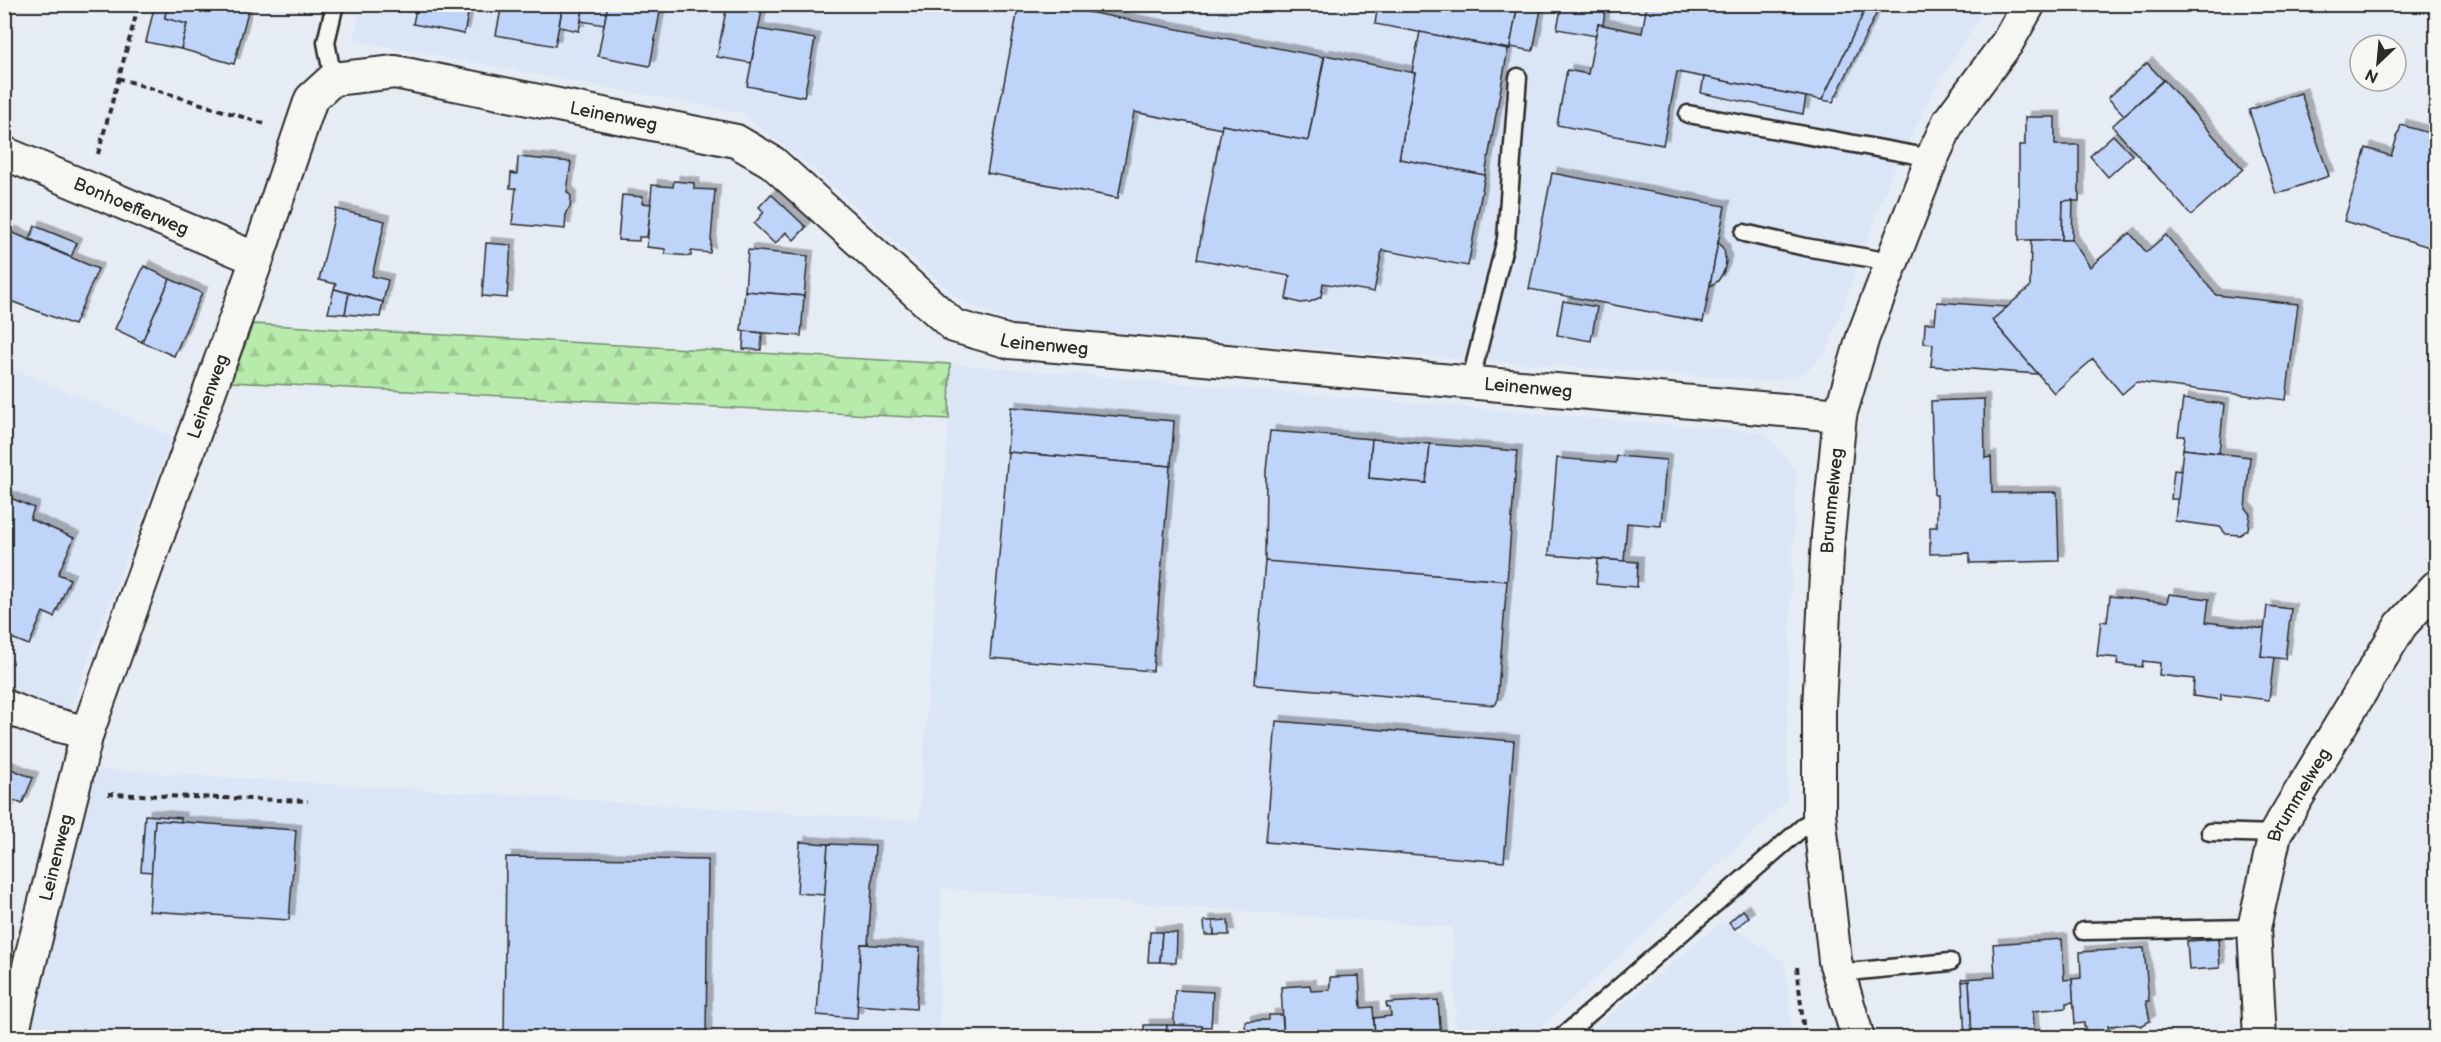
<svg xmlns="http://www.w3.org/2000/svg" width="2441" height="1042" font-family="'Balsamiq Sans',sans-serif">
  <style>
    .built { fill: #dae5f6 }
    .forest { fill: url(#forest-firs); stroke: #718b6c; stroke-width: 1.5 }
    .building { fill: #bfd4f9; stroke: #2b2b2b; stroke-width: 1.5; filter: url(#shadow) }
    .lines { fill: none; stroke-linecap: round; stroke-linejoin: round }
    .lane-casing { stroke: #2b2b2b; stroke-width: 21 }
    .street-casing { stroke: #2b2b2b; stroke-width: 36 }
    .path { stroke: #2b2b2b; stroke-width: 4; stroke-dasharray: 6 4.5; stroke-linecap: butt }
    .lane { stroke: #f6f6f2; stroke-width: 16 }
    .street { stroke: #f6f6f2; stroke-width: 32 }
    .labels { text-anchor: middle; stroke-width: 6; stroke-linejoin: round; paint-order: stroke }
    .street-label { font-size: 18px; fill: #2b2b2b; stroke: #f6f6f2 }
  </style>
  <defs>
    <pattern id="forest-firs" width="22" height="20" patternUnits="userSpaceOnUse" patternTransform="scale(1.5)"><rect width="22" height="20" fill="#b7ebac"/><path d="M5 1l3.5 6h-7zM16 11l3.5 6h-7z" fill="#9eca94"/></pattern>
    <filter id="shadow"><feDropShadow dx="5.5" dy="-5.5" stdDeviation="0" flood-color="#0004"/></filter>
  </defs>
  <rect width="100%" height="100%" fill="#e6ecf4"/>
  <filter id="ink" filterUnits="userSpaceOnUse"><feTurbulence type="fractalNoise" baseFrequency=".0167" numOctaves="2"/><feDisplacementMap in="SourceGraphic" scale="12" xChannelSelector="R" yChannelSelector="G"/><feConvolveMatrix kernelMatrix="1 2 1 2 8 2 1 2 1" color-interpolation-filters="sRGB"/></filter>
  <g filter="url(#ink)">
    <g class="built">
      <path d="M362,4H1984V11L1934,90L1890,179L1826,352L1805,373L1772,381L1155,337L1015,324L959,299L816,171L742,113L354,40Z"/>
      <path d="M950,364L1766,433L1796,470L1787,707V801L1531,1037H1456L1453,927L941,888L939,1037L26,1038L93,769L919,821L949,419Z"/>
      <path d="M4,365L172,436L68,714L5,687Z"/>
      <path d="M1723,921L1785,962L1792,1037H1584Z"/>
    </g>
    <path class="forest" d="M253,324L950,364L949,419L231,382Z"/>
    <g class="building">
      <path d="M155,4H167L165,18L187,24L181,49L146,42Z"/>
      <path d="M167,4H250L234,64L181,49L187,24L165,18Z"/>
      <path d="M417,4L444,9L445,4H470L464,34L413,24Z"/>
      <path d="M419,4H445L444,9Z"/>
      <path d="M502,4H563L555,46L496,35Z"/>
      <path d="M563,4H584L579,31L559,27Z"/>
      <path d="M584,4H608L604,25L581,21Z"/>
      <path d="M608,4H624L660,12L650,66L598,56Z"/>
      <path d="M1019,4H1046L1324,57L1308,141L1222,125V129L1134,112L1118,198L987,173Z"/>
      <path d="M1378,4H1518L1510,49L1375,24Z"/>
      <path d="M1518,4H1542L1533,51L1510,47Z"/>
      <path d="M1562,4H1606L1603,25L1598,24L1596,36L1557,29Z"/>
      <path d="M1647,4H1868L1822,100L1677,72L1663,145L1557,125L1567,70L1588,74L1598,24L1642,33Z"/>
      <path d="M1868,4H1881L1833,102L1822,100Z"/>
      <path d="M727,5L762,11L751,63L717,57Z"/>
      <path d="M758,29L815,39L804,97L747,86Z"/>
      <path d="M1420,32L1508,49L1485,175L1399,159L1415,73L1412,72Z"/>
      <path d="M1325,55L1415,73L1399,159L1485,175L1468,266L1382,250L1374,292L1323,283L1321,297L1310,302L1300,303L1286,299L1290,276L1197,259L1222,125L1308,141Z"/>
      <path d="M2147,63L2163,80L2124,115L2108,98Z"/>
      <path d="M1704,77L1806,97L1803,114L1701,93Z"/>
      <path d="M2164,80L2243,169L2191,215L2112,126Z"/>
      <path d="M2301,93L2329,176L2276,194L2249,110Z"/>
      <path d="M2025,117H2055V145H2079V201H2063L2062,240H2019V145H2025Z"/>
      <path d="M2401,125L2436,135V249L2344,221L2366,148L2391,156Z"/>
      <path d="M2113,135L2132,155L2108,177L2090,156Z"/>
      <path d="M518,157L571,162L567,192L571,196L570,208L566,212L565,229L512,224L516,188H510L511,173L517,174Z"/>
      <path d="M1552,173L1725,206L1703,322L1529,289Z"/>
      <path d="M674,181L694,183V189L715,190L710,253L691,251V256L665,254V249L647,247L652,185L673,187Z"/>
      <path d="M771,194L806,227L794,240L786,232L775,244L754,224L764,212L759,207Z"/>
      <path d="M622,195L643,197L642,203L651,204L647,237H639V241L618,240Z"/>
      <path d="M2073,200L2072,240H2062L2063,201Z"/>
      <path d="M336,209L385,221L372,276L388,280L383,302L334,289L336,284L319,280Z"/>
      <path d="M35,226L77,243L71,257L30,239Z"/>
      <path d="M11,232L98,269L74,325L8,300L9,298L4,296V246Z"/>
      <path d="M2130,233L2146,252L2166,235L2216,295L2298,304L2286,400L2136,382L2122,394L2093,359L2054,393L1992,320L2030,287L2031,240H2072L2090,267Z"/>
      <path d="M1718,242L1724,250L1726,262L1724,271L1718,281L1710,286Z"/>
      <path d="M486,243L511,245L507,298L482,296Z"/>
      <path d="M748,250L808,256L804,296L745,291Z"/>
      <path d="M144,266L170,279L142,342L115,329Z"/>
      <path d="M170,279L202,293L174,356L142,342Z"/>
      <path d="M334,289L349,293L345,314L328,313Z"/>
      <path d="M745,291L804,296L801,336L741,331Z"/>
      <path d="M349,293L383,302L380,317L345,314Z"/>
      <path d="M1563,301L1597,307L1591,341L1557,335Z"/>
      <path d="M1937,302L2007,307L1992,320L2038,374L1931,366L1933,344L1924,343L1925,323H1935Z"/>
      <path d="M744,331L762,333L761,350L743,349Z"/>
      <path d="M1984,399L1985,458L1991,457L1992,493L2057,492L2059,561L1970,563V553L1930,554V527H1937V495H1934L1931,401Z"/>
      <path d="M2183,399L2224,404L2219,453L2183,449L2185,436H2178Z"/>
      <path d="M1011,407L1174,421L1171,466L1007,452Z"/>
      <path d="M1270,431L1372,439L1369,478L1426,483L1430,444L1517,451L1507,581L1266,562L1265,561L1266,471Z"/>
      <path d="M1372,439L1430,444L1426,483L1369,478Z"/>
      <path d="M2183,449L2250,457L2245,508L2250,514L2248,529L2240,535L2226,534L2220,527L2175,521Z"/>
      <path d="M1008,452L1170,466L1153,671L990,658Z"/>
      <path d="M1617,456L1666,460L1661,526L1627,523L1624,561L1549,555L1557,458L1616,463Z"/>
      <path d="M2174,470L2181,471L2178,499H2171Z"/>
      <path d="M4,495L34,508L30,519L74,538L58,574L70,579L54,617L43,612L29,645L4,635Z"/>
      <path d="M1598,559L1638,562L1637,587L1596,584Z"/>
      <path d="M1265,561L1507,581L1497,702L1495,705L1257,685L1255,683Z"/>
      <path d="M2169,594L2209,599L2206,622L2265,629L2261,656L2274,657L2269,700L2221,694V700L2193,696L2194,679L2159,675L2160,663L2143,661L2142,667L2117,664L2118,658L2097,656L2101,621L2107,622L2110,596L2167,603Z"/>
      <path d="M2267,606L2291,609L2285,659L2261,656Z"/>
      <path d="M1276,721L1514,741L1504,862L1266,842Z"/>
      <path d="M4,766L33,778L22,804L13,800L4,819Z"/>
      <path d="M145,815L181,818V822L155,820L152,872L141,871Z"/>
      <path d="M155,820L296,830L289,920L149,911Z"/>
      <path d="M800,842L828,844L825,895L797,893Z"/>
      <path d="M828,844L875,846L868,944H861L857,1018L817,1015Z"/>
      <path d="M506,857L708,860L706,1038H504Z"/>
      <path d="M1743,910L1749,917L1735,929L1729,922Z"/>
      <path d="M1228,920L1229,935H1214L1213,921Z"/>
      <path d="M1204,921H1213L1214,935H1205Z"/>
      <path d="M1150,932H1162L1160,962H1148Z"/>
      <path d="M1162,932L1177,933L1176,963L1160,962Z"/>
      <path d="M2062,939L2064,980L2072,979L2074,1002L2066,1003V1008L2033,1011L2035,1038H1972L1969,981L1962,982V979L1995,977L1993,944Z"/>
      <path d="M2218,939L2220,968L2189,970L2187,941Z"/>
      <path d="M861,944L920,948L916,1009L857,1005Z"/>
      <path d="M2144,948L2149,1001H2146L2150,1021L2141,1026L2134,1024L2108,1026L2109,1034L2087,1035L2086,1027H2084V1023L2075,1024L2072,979L2081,978L2080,952Z"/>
      <path d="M1359,976L1361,1008L1373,1007L1375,1038H1284L1281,987L1310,985L1311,991L1330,990V977Z"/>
      <path d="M1969,981L1972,1038H1965L1962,982Z"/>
      <path d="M1175,990L1213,992L1211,1027L1174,1025Z"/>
      <path d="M1438,1000L1441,1038H1375L1374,1018L1391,1016L1390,1008L1387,1007L1386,1003Z"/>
      <path d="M1269,1015H1282L1284,1038H1246L1245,1021L1269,1020Z"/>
      <path d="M1144,1025H1167L1166,1038H1144Z"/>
      <path d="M1167,1025L1202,1026L1201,1038H1166Z"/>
    </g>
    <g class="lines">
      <defs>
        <g id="lane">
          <path d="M333,79L326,42L335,4"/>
          <path d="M1688,114L1932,158"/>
          <path d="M1744,233L1805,247L1891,262"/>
          <path d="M1470,383L1506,239L1518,77"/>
          <path d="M2210,832L2275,834"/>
          <path d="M2083,931L2254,928"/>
          <path d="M1838,973L1950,962"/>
          <path d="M1561,1038L1819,813"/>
        </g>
        <g id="street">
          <path id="s1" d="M4,153L257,259"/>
          <path d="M4,706L42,721L87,733"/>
          <path id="s2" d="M11,1038L87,733L257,259L311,99L333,79L395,72L736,141L772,162L954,326L1010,342L1840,415"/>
          <path id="s3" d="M1858,1038L1835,961L1819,813V707L1828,536L1840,415L1863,337L1932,158L1949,121L2007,43L2029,4"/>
          <path id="s4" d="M2260,1038L2254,928L2275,834L2401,625L2436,587"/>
        </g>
      </defs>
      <use href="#lane" class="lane-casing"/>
      <use href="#street" class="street-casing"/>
      <g class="path">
        <path d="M118,78L265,124"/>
        <path d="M98,154L139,4"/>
        <path d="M108,794L308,801"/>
        <path d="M1797,967L1803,1024L1807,1038"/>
      </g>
      <use href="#lane" class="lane"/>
      <use href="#street" class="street"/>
    </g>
  </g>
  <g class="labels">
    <g class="street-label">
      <text dy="6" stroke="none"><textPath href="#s2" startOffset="1302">Leinenweg</textPath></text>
      <text dy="6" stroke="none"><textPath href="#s1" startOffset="138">Bonhoefferweg</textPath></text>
      <text dy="6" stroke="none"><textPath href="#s2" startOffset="1806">Leinenweg</textPath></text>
      <text dy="6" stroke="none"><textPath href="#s2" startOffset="2292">Leinenweg</textPath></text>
      <text dy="6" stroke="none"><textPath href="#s2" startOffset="672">Leinenweg</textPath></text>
      <text dy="6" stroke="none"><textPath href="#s3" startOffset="542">Brummelweg</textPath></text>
      <text dy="6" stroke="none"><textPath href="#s4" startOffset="252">Brummelweg</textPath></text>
      <text dy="6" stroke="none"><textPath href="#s2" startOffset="186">Leinenweg</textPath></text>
    </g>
  </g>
  <rect width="2441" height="1042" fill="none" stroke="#f6f6f2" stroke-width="24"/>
  <rect x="12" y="12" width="2417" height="1018" fill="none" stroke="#2b2b2b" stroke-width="2" filter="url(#ink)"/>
  <g transform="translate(2378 63) rotate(206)"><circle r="28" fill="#f6f6f2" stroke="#a5a5a2" stroke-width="1.5"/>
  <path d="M0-4.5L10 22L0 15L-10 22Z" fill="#2b2b2b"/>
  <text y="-9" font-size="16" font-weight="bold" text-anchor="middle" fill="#2b2b2b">N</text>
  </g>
</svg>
